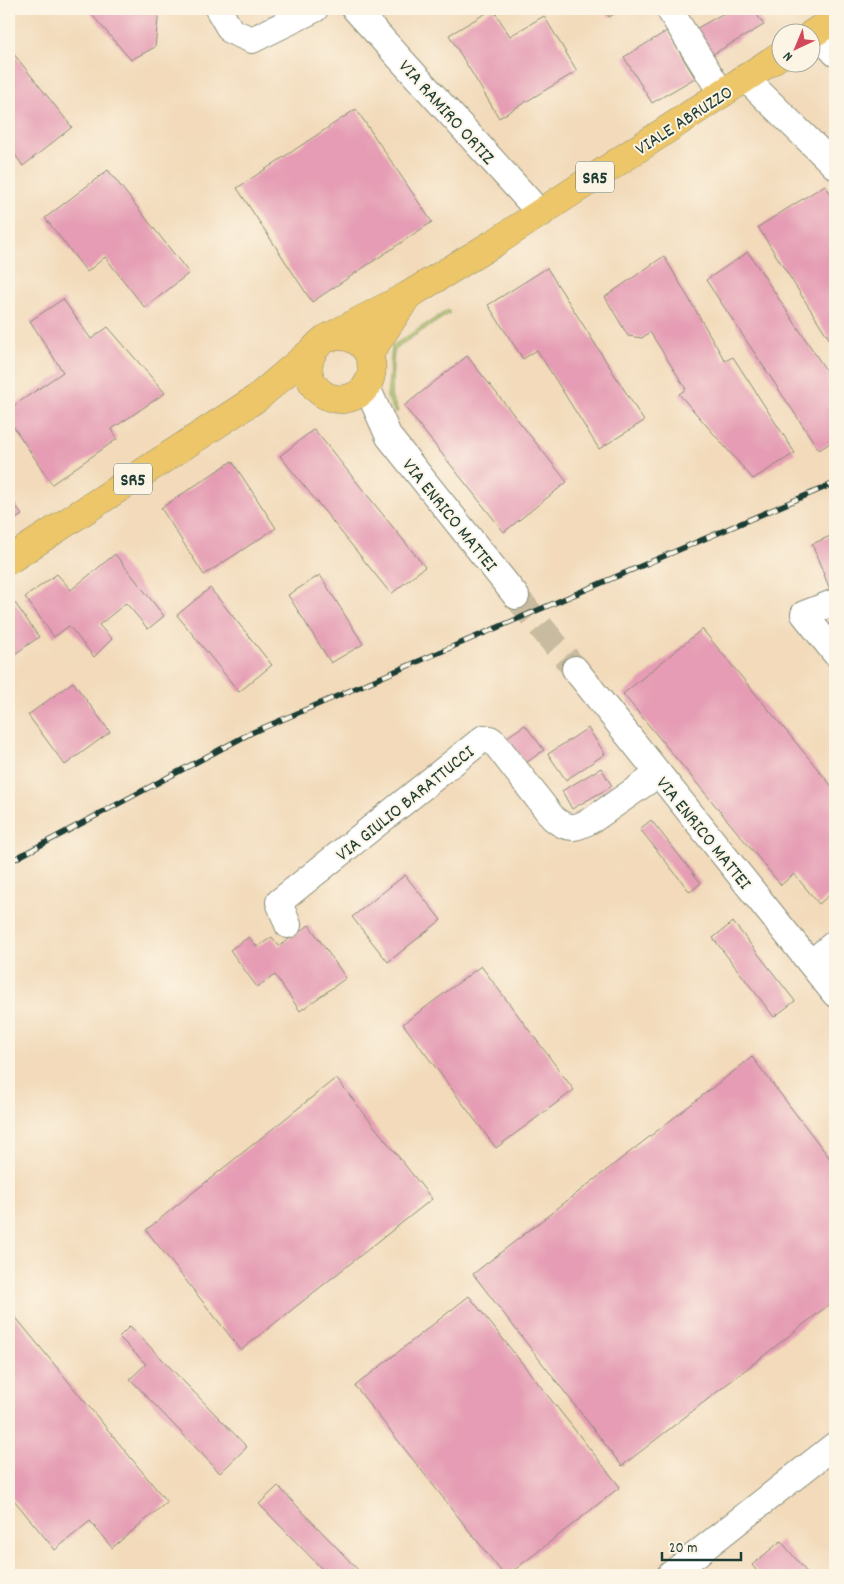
<svg xmlns="http://www.w3.org/2000/svg" width="844" height="1584" font-family="Dekko,sans-serif">
  <style>
    .green { fill: #aabf63; stroke: #647e4c }
    .building { fill: #e59cb4 }
    .lines { fill: none; stroke-linecap: round; stroke-linejoin: round }
    .minor-tunnel { stroke: #c8bb9f; stroke-width: 26; stroke-dasharray: 26 13; stroke-linecap: butt }
    .minor-casing { stroke: #888c77; stroke-width: 28 }
    .major-casing { stroke: #888c77; stroke-width: 29 }
    .minor { stroke: #fff; stroke-width: 26 }
    .major { stroke: #ecc669; stroke-width: 28 }
    .rail-casing { stroke: #1f3d34; stroke-width: 5.5 }
    .rail { stroke: #fcf5e5; stroke-width: 4; stroke-dasharray: 11; stroke-linecap: butt }
    .labels { text-anchor: middle; stroke-width: 4; stroke-linejoin: round; paint-order: stroke }
    .shield { fill: #fcf5e5; stroke: #617469; stroke-width: 1 }
    .shield-label { font-size: 18px; font-weight: bold; fill: #1f3d34 }
    .street-label { font-size: 19px; fill: #1f3d34; stroke: #fcf5e5 }
  </style>
  <rect width="100%" height="100%" fill="#fcf5e5"/>
  <filter id="ink" filterUnits="userSpaceOnUse"><feTurbulence type="fractalNoise" baseFrequency=".02" numOctaves="2"/><feDisplacementMap in="SourceGraphic" scale="10" xChannelSelector="R" yChannelSelector="G"/><feConvolveMatrix kernelMatrix="1 2 1 2 8 2 1 2 1" color-interpolation-filters="sRGB"/></filter>
  <filter id="wash" filterUnits="userSpaceOnUse"><feTurbulence type="fractalNoise" baseFrequency=".0096" numOctaves="4" result="noise"/><feDisplacementMap in="SourceGraphic" scale="20" xChannelSelector="R" yChannelSelector="G"/><feGaussianBlur stdDeviation="1.12" result="paint"/><feColorMatrix in="noise" values="0 0 0 0 0 0 0 0 0 0 0 0 0 0 0 0 0 1.4 0 .05"/><feComposite in="paint" operator="in"/></filter>
  <g filter="url(#wash)">
    <rect width="100%" height="100%" fill="#f2daba"/>
    <path class="green" d="M448,310L450,313L400,345L394,351L391,396L398,411L395,413L387,397L392,346Z"/>
    <g id="blocks">
      <g class="building">
        <path d="M87,9H159L155,47L131,60Z"/>
        <path d="M493,9L510,36L544,16L577,71L499,118L449,35Z"/>
        <path d="M604,9H623L609,17Z"/>
        <path d="M721,9H753L764,25L708,57L692,31L724,13Z"/>
        <path d="M667,31L695,78L652,103L624,57Z"/>
        <path d="M9,48L72,127L23,166L13,152L9,155Z"/>
        <path d="M356,109L432,222L312,302L237,188Z"/>
        <path d="M108,170L189,273L145,308L105,257L87,272L45,218Z"/>
        <path d="M825,185L835,201V348L758,227Z"/>
        <path d="M748,252L835,384V440L819,450L706,280Z"/>
        <path d="M664,256L725,361L733,357L795,453L753,479L679,394L686,389L650,332L642,338L628,336L605,297Z"/>
        <path d="M547,268L644,421L599,449L537,350L523,359L488,305Z"/>
        <path d="M63,299L91,339L108,327L165,393L112,429L117,439L52,484L9,420V409L63,372L30,321Z"/>
        <path d="M467,356L567,482L504,532L404,406Z"/>
        <path d="M314,429L425,567L391,594L280,456Z"/>
        <path d="M232,461L276,528L204,575L161,508Z"/>
        <path d="M9,495L22,515L9,523Z"/>
        <path d="M835,534V594L832,595L812,544Z"/>
        <path d="M115,554L164,616L148,629L126,603L99,625L112,639L94,657L69,626L54,637L25,597L57,574L71,590Z"/>
        <path d="M320,575L363,644L331,663L288,595Z"/>
        <path d="M210,588L272,665L239,692L177,615Z"/>
        <path d="M15,603L39,637L9,658V607Z"/>
        <path d="M702,629L835,790V890L819,904L794,874L781,885L623,694Z"/>
        <path d="M73,682L110,732L65,765L28,715Z"/>
        <path d="M525,725L544,750L526,763L507,737Z"/>
        <path d="M588,728L605,754L566,780L548,754Z"/>
        <path d="M601,768L612,786L572,809L562,791Z"/>
        <path d="M651,820L701,883L690,892L640,829Z"/>
        <path d="M405,875L441,920L388,962L352,917Z"/>
        <path d="M733,922L795,1001L774,1017L713,938Z"/>
        <path d="M309,925L346,978L300,1011L275,975L257,987L230,950L249,937L257,947L272,937L279,946Z"/>
        <path d="M481,966L574,1090L496,1148L403,1024Z"/>
        <path d="M752,1057L835,1165V1300L622,1466L473,1274Z"/>
        <path d="M336,1078L432,1199L241,1350L146,1230Z"/>
        <path d="M469,1296L620,1487L508,1575H504L355,1386Z"/>
        <path d="M13,1314L167,1502L112,1548L90,1521L55,1550L9,1494V1318Z"/>
        <path d="M130,1326L247,1447L220,1473L130,1379L146,1364L119,1337Z"/>
        <path d="M278,1486L361,1573L359,1575H328L259,1504Z"/>
        <path d="M781,1541L809,1575H760L752,1565Z"/>
      </g>
    </g>
  </g>
  <g filter="url(#ink)">
    <use href="#blocks" fill-opacity="0" stroke="#888c77" stroke-width="1"/>
    <g class="lines">
      <path class="minor-tunnel" d="M516,596L575,669"/>
      <defs>
        <g id="minor">
          <path d="M218,9L231,31L252,40L315,9"/>
          <path d="M355,9L541,214"/>
          <path d="M669,9L722,94"/>
          <path d="M816,31L835,53"/>
          <path d="M745,78L835,166"/>
          <path d="M366,385L389,437L516,596"/>
          <path d="M835,602L804,614L835,653"/>
          <path d="M575,669L835,994"/>
          <path d="M288,925L279,902L484,738L490,739L495,743L553,818C569,832 578,828 595,818L658,774"/>
          <path d="M811,963L835,943"/>
          <path d="M670,1575L835,1445"/>
        </g>
        <g id="major">
          <path d="M812,34L835,19"/>
          <path d="M325,339C375,322 390,392 344,399C334,400 323,396 316,388C302,371 309,350 325,339L407,296L496,242L782,54"/>
          <path d="M369,354L407,297"/>
          <path d="M9,560L257,398L313,350"/>
        </g>
      </defs>
      <use href="#minor" class="minor-casing"/>
      <use href="#major" class="major-casing"/>
      <use href="#minor" class="minor"/>
      <use href="#major" class="major"/>
      <defs>
        <path id="rail" d="M9,862L251,733L835,483"/>
      </defs>
      <use href="#rail" class="rail-casing"/>
      <use href="#rail" class="rail"/>
    </g>
  </g>
  <g class="labels">
    <g class="shield">
      <rect x="576" y="161.5" width="38" height="31" rx="4"/>
      <rect x="114" y="463.5" width="38" height="31" rx="4"/>
    </g>
    <g class="shield-label">
      <text x="595" y="183">SR5</text>
      <text x="133" y="485">SR5</text>
    </g>
    <g class="street-label">
      <text transform="translate(448 111) rotate(48)" y="7">VIA RAMIRO ORTIZ</text>
      <text transform="translate(683 119) rotate(-33)" y="7">VIALE ABRUZZO</text>
      <text transform="translate(451 514) rotate(51)" y="7">VIA ENRICO MATTEI</text>
      <text transform="translate(404 802) rotate(-39)" y="7">VIA GIULIO BARATTUCCI</text>
      <text transform="translate(705 832) rotate(51)" y="7">VIA ENRICO MATTEI</text>
    </g>
  </g>
  <rect width="844" height="1584" fill="none" stroke="#fcf5e5" stroke-width="30"/>
  <g transform="translate(796 48) rotate(224)"><circle r="24" fill="#fcf5e5" stroke="#a4ab9e"/>
  <path d="M0-4L9 19L0 12L-9 19Z" fill="#d1495b"/>
  <text y="-8" font-size="14" font-weight="bold" text-anchor="middle" fill="#1f3d34">N</text>
  </g>
  <path d="M662 1552v8h79v-8" fill="none" stroke="#1f3d34" stroke-width="2.5"/>
  <text x="669" y="1552" font-size="15" fill="#1f3d34" stroke="#fcf5e5" stroke-width="4" paint-order="stroke">20 m</text>
</svg>
